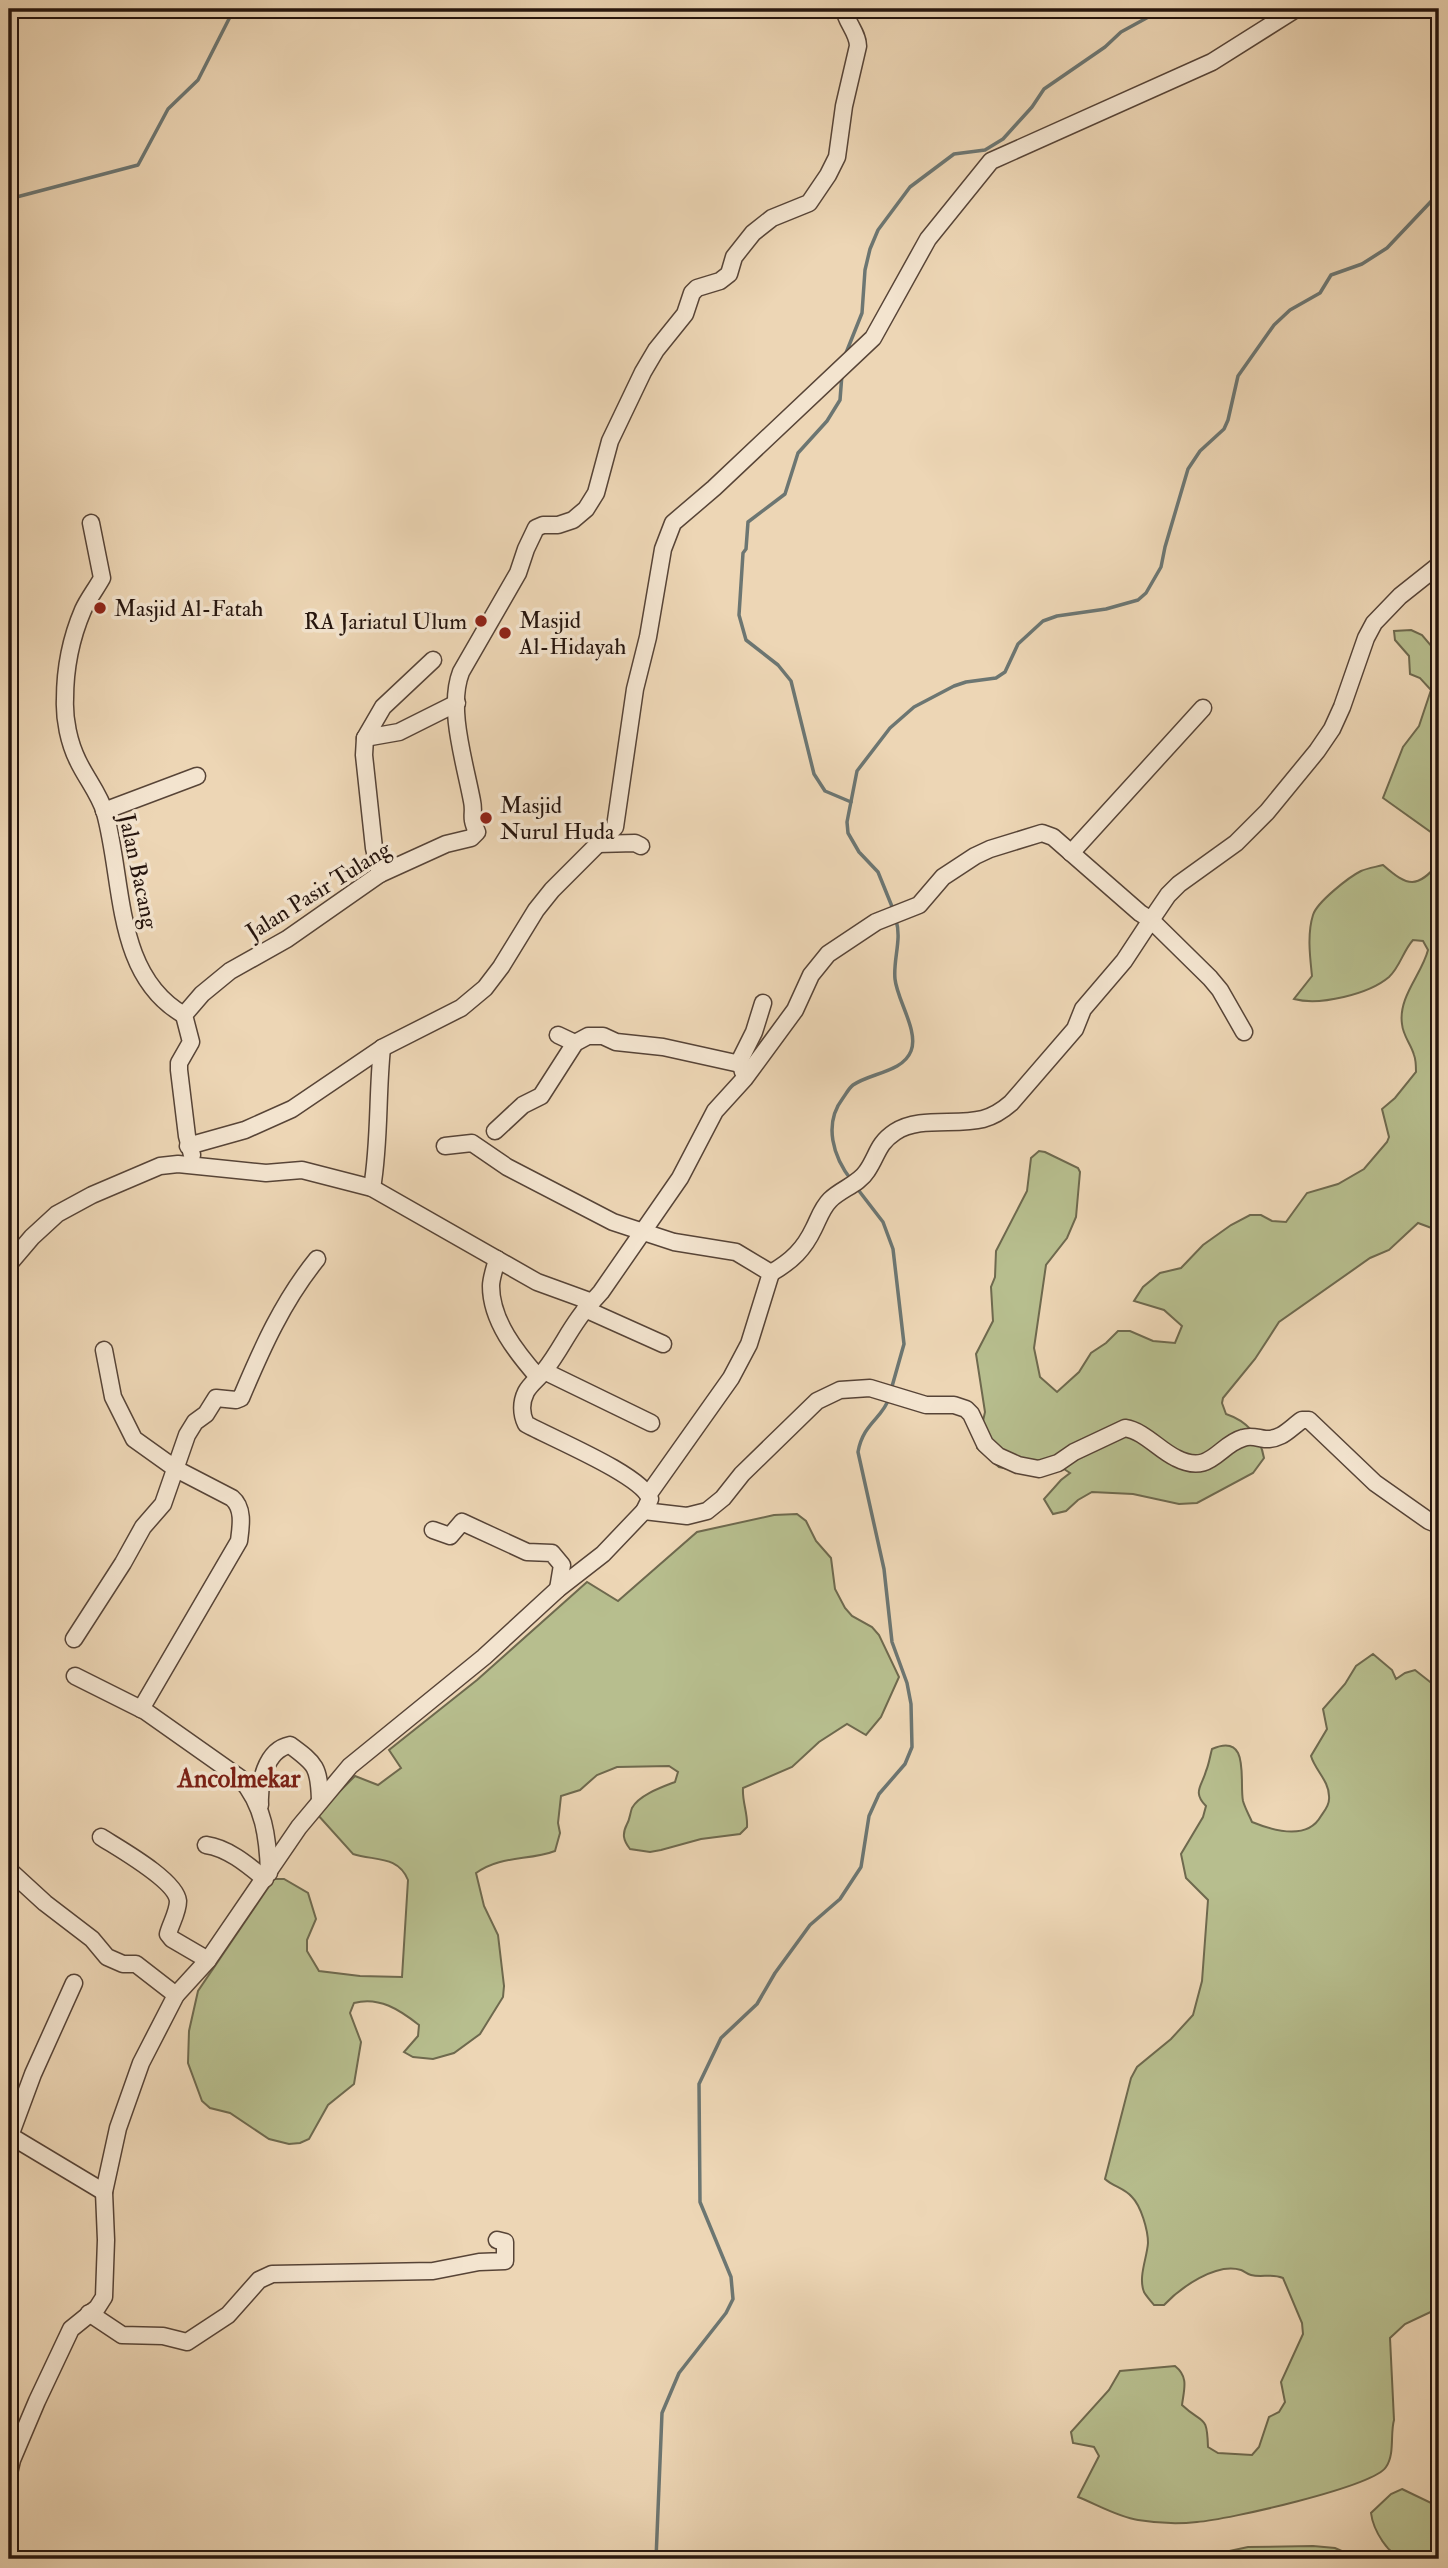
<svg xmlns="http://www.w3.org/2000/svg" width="1448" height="2568" font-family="'IM FELL Double Pica',serif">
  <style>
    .green { fill: #b7be8e; stroke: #6e694e; stroke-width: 2 }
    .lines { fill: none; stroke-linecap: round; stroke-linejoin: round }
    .stream { stroke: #6c7672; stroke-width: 3.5 }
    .minor-casing { stroke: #574437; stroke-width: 19 }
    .minor { stroke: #f3e4cf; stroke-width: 16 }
    .poi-dot { fill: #8f2418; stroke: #f3e4cf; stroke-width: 2.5 }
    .labels { text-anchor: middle; stroke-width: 7; stroke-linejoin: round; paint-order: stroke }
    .poi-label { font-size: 23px; fill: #25140d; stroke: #f3e4cf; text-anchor: start }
    .street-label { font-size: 23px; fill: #25140d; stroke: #f3e4cf }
    .quarter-label { font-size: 26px; font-weight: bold; fill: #7a1f14; stroke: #f3e4cf }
  </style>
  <rect width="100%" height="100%" fill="#edd6b5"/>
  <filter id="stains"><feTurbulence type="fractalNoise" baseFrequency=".00286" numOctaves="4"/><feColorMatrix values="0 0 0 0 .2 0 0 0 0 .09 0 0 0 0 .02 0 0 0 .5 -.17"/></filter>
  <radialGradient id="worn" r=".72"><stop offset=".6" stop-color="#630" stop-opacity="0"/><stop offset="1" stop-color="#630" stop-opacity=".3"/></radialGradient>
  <g class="green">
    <path d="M1411,630L1422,635L1439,655V845L1432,833L1383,798L1403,747L1419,726L1431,690L1420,678L1410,674L1409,656L1395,640L1394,631Z"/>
    <path d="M1439,863V1228L1437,1230L1418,1223L1389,1250L1370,1258L1279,1322L1255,1359L1223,1398L1222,1403L1226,1414C1247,1421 1260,1436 1264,1458L1253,1473L1197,1503L1179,1504L1133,1494L1092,1492L1078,1500L1066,1511L1053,1514L1044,1499L1061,1480L1070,1473L1064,1469L1033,1474L999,1467L977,1448L985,1412L976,1354L993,1321L991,1287L995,1277L996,1251L1027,1191L1031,1158L1039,1151L1045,1152L1078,1168L1080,1172L1076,1217L1067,1238L1046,1265L1034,1348L1040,1377L1057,1392L1079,1372L1091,1353L1106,1343L1118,1331H1130L1153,1341L1175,1343L1182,1326L1164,1310L1134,1301L1143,1287L1160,1273L1181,1268L1203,1245L1231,1225L1250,1215H1261L1272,1221L1286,1222L1307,1193L1338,1184L1364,1169L1387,1142L1389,1137L1382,1109L1395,1098L1416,1072C1416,1066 1416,1060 1414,1055C1411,1044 1403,1036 1402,1024C1398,997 1422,974 1428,950L1423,941L1413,940C1403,951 1400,967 1389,977C1369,994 1320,1006 1294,999L1312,976C1310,957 1307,934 1313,915C1317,902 1349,877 1361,871C1368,868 1376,867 1383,865C1408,887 1417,889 1439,863Z"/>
    <path d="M797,1514L806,1521L816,1541L831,1558L835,1589L845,1608L852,1616L872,1627L879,1635L899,1677L881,1717L866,1735L847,1724L819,1742L792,1767L743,1788C742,1802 748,1813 747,1827L740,1834L701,1839L661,1850L650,1852L630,1849C623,1840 622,1834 627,1824C630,1819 630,1813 632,1808C639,1795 662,1787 675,1782L678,1772L669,1766L617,1767L597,1775L580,1790L561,1796L558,1823L560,1833L555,1851C528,1861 501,1855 476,1873L484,1906L498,1935L504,1986L503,1997L480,2034L454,2053L433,2059L413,2057L404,2052L418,2036L419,2025C400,2010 379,1996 354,2003L350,2013L361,2042L354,2084L328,2105L309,2139L300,2143L289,2144L269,2139L230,2113L210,2108L202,2101L188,2063L189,2031L198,1991L274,1879H284L308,1893L316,1919L307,1940V1951L319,1971L360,1976L402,1977L408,1880C398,1855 374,1861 353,1854L317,1814L355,1776L378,1785L401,1768L389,1750L477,1680L587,1582L618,1601L697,1532L774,1515Z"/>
    <path d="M1373,1654L1392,1670L1396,1679L1405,1673L1415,1670L1439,1689V2308L1405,2324L1390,2338L1394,2420C1390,2434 1395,2454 1386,2467C1373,2487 1226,2520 1197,2522C1179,2524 1156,2523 1138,2520C1118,2517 1096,2504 1078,2497L1099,2456L1094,2447L1073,2443L1071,2432L1109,2390L1120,2371L1175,2366C1189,2377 1184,2389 1182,2405C1203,2425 1207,2413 1208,2447L1218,2453L1252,2455L1259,2447L1269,2417L1279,2412L1285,2402L1281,2382L1303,2334L1302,2323L1283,2278C1271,2273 1262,2278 1251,2275C1247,2274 1244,2271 1241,2270C1216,2262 1180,2288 1164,2305H1154C1151,2301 1146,2296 1144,2292C1138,2277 1147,2258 1148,2243C1148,2230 1141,2206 1132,2197C1124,2188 1114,2187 1105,2179L1131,2078L1137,2067L1171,2039L1193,2015L1202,1981L1208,1900L1186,1878L1181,1854L1203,1817L1206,1806C1192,1792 1202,1786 1206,1771C1209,1764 1210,1756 1212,1749C1251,1732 1239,1781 1243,1801C1245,1808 1249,1815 1252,1822C1274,1831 1307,1841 1321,1816C1325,1810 1330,1804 1329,1796C1329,1781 1315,1770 1311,1756L1327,1729L1323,1709L1345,1684L1356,1666Z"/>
    <path d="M1402,2489L1431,2503H1439V2559C1429,2559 1416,2561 1406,2559C1388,2557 1373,2529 1371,2513L1391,2494Z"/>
    <path d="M1313,2546L1335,2548L1360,2559H1192L1248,2547Z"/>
  </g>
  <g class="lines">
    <g class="stream">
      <path d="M9,199L138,165L168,109L198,80L234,9"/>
      <path d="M846,353L862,313L865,270L870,249L878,230L910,187L954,154L985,150L1003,139L1032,107L1044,89L1105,47L1121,32L1163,9"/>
      <path d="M842,374L840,400L827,421L798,453L785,494L748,522L746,549L743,553L739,615L746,640L778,665L791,681L814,774L825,791L851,802"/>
      <path d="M893,909L878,872L859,852L848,833L847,822L857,771L890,728L914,707L954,686L966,682L996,678L1005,672L1018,644L1043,621L1057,616L1106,609L1138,600L1146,593L1161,567L1165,547L1188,469L1200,451L1224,429L1228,420L1238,376L1274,325L1290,310L1320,293L1331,275L1362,264L1387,248L1439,193"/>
      <path d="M852,1181C833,1157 823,1124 843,1098C846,1094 849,1088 853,1085C870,1073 903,1072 911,1051C919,1031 897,1000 895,979C893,959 902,940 896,920"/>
      <path d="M856,1187L883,1222L893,1249L904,1344L891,1390"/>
      <path d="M656,2559L662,2413L679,2373L726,2313L733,2299L731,2277L700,2202L699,2084L721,2038L757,2004L775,1973L810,1925L840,1899L861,1867L869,1816L879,1794L905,1764L912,1747L911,1704L907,1683L892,1642L884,1569L858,1452C863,1423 883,1418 889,1398"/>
    </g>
    <defs>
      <g id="minor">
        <path d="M91,523L102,578C96,589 88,599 83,610C71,638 65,669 65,699C64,719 69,743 78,761C86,778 100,795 105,813C124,882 114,975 184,1015"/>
        <path d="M365,738L399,732L457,703"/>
        <path d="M104,811L197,776"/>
        <path d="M597,844L635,843L641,846"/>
        <path d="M1071,853L1203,708"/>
        <path d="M380,874L374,848L364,755L365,738L383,707L433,660"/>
        <path d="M558,1035L575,1043"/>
        <path d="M743,1072L740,1060L754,1032L763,1003"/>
        <path d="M495,1131L523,1105L541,1096L575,1043L588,1036H603L616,1042L663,1047L740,1064"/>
        <path d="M188,1146L245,1130L292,1109L382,1048L461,1008L485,988L501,967L536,910L552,890L615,827L635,689L648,637L663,549L673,523L714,488L873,338L928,239L991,161L1212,62L1296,9"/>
        <path d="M445,1146L472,1143L507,1167L613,1222L674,1242L736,1252L771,1273L749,1344L731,1378L648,1495"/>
        <path d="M192,1155L187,1136L179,1070V1063L191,1042L184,1015L202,994L230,971L287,939L380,874L446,844L471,838L477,832C469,815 475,815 472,801C465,763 447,708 461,672L518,573L526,549L536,528L543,525H558L573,520L586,509L596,493L610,441L643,372L656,350L685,314L692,293L697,288L720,281L729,274L734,257L753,233L772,218L809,203L828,175L837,157L844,106L858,46C858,33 846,22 844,9"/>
        <path d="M372,1188C380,1142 377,1095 382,1048"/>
        <path d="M497,1259C495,1268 491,1278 491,1286C491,1321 517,1353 538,1377"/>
        <path d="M9,1264L32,1237L57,1214L92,1195L160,1166L178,1164L266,1173L302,1170L372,1188L537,1282L592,1302C572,1322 562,1349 544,1371C539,1378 530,1384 526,1392C521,1402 521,1414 526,1424C551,1438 642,1475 650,1499L644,1511L603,1554L558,1589L484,1657L350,1766L299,1827L208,1960L176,1995L141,2063L118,2128L104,2192L106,2240L104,2297L97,2308L71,2329L37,2401L12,2460L9,2473"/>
        <path d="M771,1273C792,1261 804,1249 814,1228C819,1218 822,1208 830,1200C841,1189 859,1184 867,1171C878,1155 877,1144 895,1132C919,1116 956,1126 983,1119C994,1116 1003,1110 1011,1103L1075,1029L1083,1009L1124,961L1151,920L1210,978L1220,990L1244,1032"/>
        <path d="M592,1302L601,1292L680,1178L715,1111L745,1078L795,1010L811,975L828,954L876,922L919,905L943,877L975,856L990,849L1042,833L1053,837L1140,913L1151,920L1168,895L1179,884L1236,843L1267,812L1317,751L1332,729L1342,707L1366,638L1374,623L1400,596L1439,565"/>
        <path d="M585,1309L663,1344"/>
        <path d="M104,1350L113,1397L134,1439L176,1469L232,1498C244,1508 241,1526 239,1541L141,1709"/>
        <path d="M544,1371L651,1423"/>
        <path d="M644,1511L687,1516L707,1511L723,1498L742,1474L817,1401L840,1390L870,1388L926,1405H954L966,1409L971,1414L985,1444L998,1456L1018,1465L1039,1469L1058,1463L1074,1452L1125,1428C1144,1431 1159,1450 1176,1458C1211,1476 1218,1445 1243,1438C1251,1435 1257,1438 1265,1439C1282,1440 1290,1428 1302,1420H1309L1375,1483L1429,1521L1439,1525"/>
        <path d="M433,1530L450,1536L462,1522L527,1552L552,1553L562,1565L558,1589"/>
        <path d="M74,1639L123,1563L143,1527L163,1504L187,1435L195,1422L206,1414L216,1398L236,1400L241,1398C262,1348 283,1301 317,1259"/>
        <path d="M75,1676L145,1711L240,1778C264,1805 268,1838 269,1873"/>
        <path d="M260,1805C259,1784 265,1750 290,1745C316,1764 319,1767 320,1800"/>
        <path d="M101,1837C118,1848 176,1880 178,1901C178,1912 171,1923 168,1934L172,1939L208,1960"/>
        <path d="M206,1845C228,1848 248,1865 265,1879"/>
        <path d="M9,1870L45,1903L92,1939L107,1957L123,1964H136L176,1995"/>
        <path d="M9,2135L104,2192"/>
        <path d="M10,2136L33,2074L74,1983"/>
        <path d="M89,2313L122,2335L163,2336L187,2342L228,2315L259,2280L272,2274L433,2271L479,2262L505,2261V2242L497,2240"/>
      </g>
    </defs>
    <use href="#minor" class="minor-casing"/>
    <use href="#minor" class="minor"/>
  </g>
  <g class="poi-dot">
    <circle cx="100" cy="608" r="7"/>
    <circle cx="481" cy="621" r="7"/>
    <circle cx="505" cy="633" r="7"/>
    <circle cx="486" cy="818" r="7"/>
  </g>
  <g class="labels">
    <g class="poi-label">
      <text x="114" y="616">Masjid Al-Fatah</text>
      <text x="519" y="628">Masjid<tspan x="519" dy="26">Al-Hidayah</tspan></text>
      <text x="467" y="629" text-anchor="end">RA Jariatul Ulum</text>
      <text x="500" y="813">Masjid<tspan x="500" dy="26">Nurul Huda</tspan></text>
    </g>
    <g class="street-label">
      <text transform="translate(139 871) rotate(78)" y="8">Jalan Bacang</text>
      <text transform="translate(318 890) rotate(-32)" y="8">Jalan Pasir Tulang</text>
    </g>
    <g class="quarter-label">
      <text x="239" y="1787">Ancolmekar</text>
    </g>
  </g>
  <rect width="1448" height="2568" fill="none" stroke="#edd6b5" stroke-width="35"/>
  <rect x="10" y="10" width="1427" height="2547" fill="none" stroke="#25140d" stroke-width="3.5"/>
  <rect x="18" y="18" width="1413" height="2533" fill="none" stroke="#25140d" stroke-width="2"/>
  <rect width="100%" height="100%" filter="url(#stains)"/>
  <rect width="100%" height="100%" fill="url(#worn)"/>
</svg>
